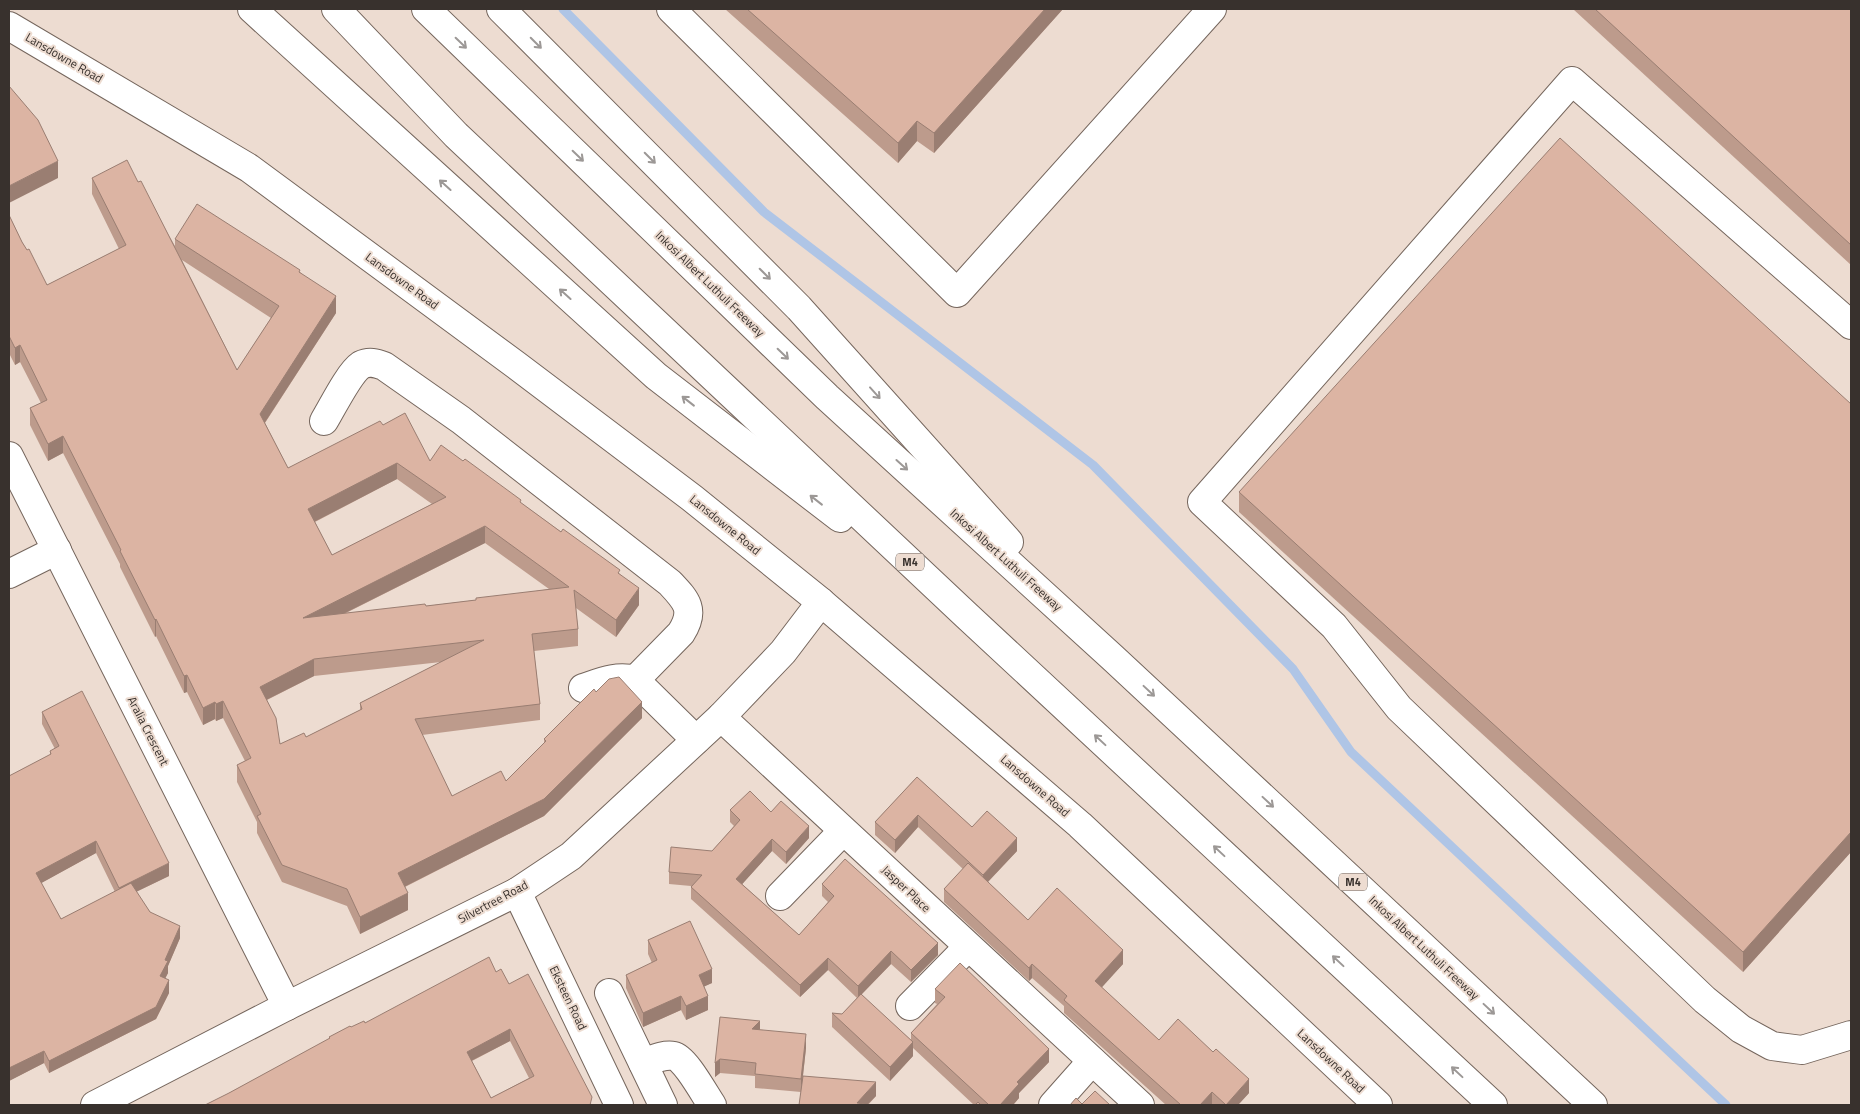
<svg xmlns="http://www.w3.org/2000/svg" width="1860" height="1114" font-family="'Titillium Web',sans-serif">
  <style>
    .lines { fill: none; stroke-linecap: round; stroke-linejoin: round }
    .stream { stroke: #afc5e6; stroke-width: 9 }
    .minor-casing { stroke: #75665d; stroke-width: 30 }
    .highway-casing { stroke: #75665d; stroke-width: 30 }
    .minor { stroke: #fff; stroke-width: 28 }
    .highway { stroke: #fff; stroke-width: 28 }
    .wall { fill: #bd9b8c; fill-rule: evenodd }
    .shaded-wall { fill: #9a7e72 }
    .building { fill: #dcb4a3; stroke: #9a7e72; fill-rule: evenodd }
    .oneway { stroke: #9c9896 }
    .labels { text-anchor: middle; stroke-width: 4; stroke-linejoin: round; paint-order: stroke }
    .shield { fill: #eddcd1; stroke: #6e645e; stroke-width: 1 }
    .shield-label { font-size: 11px; font-weight: bold; fill: #38312d }
    .street-label { font-size: 12px; fill: #38312d; stroke: #eddcd1 }
  </style>
  <rect width="100%" height="100%" fill="#eddcd1"/>
  <g class="lines">
    <path class="stream" d="M563,9L764,212L1093,465L1293,669L1351,752L1726,1105"/>
    <defs>
      <g id="minor">
        <path d="M671,9L957,293L1212,9"/>
        <path d="M9,26L249,168L516,365L692,498L821,602L1080,825L1378,1105"/>
        <path d="M1851,325L1572,81L1202,502L1334,626L1399,708L1705,1000L1741,1029L1772,1046L1802,1050L1851,1035"/>
        <path d="M324,421C332,408 349,373 361,365C369,361 376,363 384,366L461,420L670,583C686,600 696,610 681,633L635,680"/>
        <path d="M9,456L287,1006"/>
        <path d="M9,574L57,550"/>
        <path d="M583,688C601,682 617,675 635,680L696,740"/>
        <path d="M721,717L1140,1105"/>
        <path d="M517,892L619,1105"/>
        <path d="M780,896L843,831"/>
        <path d="M609,993L663,1105"/>
        <path d="M910,1006L968,947"/>
        <path d="M643,1063C652,1060 663,1054 674,1056C685,1058 705,1095 712,1105"/>
        <path d="M95,1105L287,1006L517,892L571,856L721,717L783,652L821,602"/>
        <path d="M1053,1105L1092,1061"/>
      </g>
      <g id="highway">
        <path d="M252,9L656,376L840,518"/>
        <path d="M336,9L456,135L966,615L1493,1105"/>
        <path d="M426,9L827,397L1113,658L1593,1105"/>
        <path d="M501,9L799,308L1009,542"/>
      </g>
    </defs>
    <use href="#minor" class="minor-casing"/>
    <use href="#highway" class="highway-casing"/>
    <use href="#minor" class="minor"/>
    <use href="#highway" class="highway"/>
  </g>
  <g class="wall">
    <path d="M725,9H1063L934,153L917,141L898,163Z"/>
    <path d="M1573,9H1851V265Z"/>
    <path d="M92,178L138,182L175,246V239L300,272L336,313L265,423L288,468L383,425L430,461L521,503L620,574L639,605L616,637L576,608L578,629V646L534,651L540,704V720L422,735L452,796L506,781L544,743V739L596,692L642,718L544,816L405,887L408,910L360,934L347,906L282,882L257,833V822L237,782V765L245,761L223,718L216,721L215,719L203,725L187,692L184,693L156,636L155,637L120,567V564L63,453L48,461L30,425V408L41,403L20,362L15,365L9,353V215L22,242L47,285L119,249L92,194ZM182,260L271,318L237,370ZM397,479L432,504L332,555L315,522ZM485,543L549,589L476,600L426,606L346,613ZM441,662L360,703V710L306,737L280,744L267,700L314,676Z"/>
    <path d="M1851,404V852L1743,972L1239,512V492Z"/>
    <path d="M42,712L169,876L136,892L150,912L180,938L168,966V973L165,978L169,993L156,1019L49,1073L44,1063L9,1081V776L50,755V751L55,749L42,724ZM96,853L115,892L61,919L41,883Z"/>
    <path d="M917,777L972,827L1017,851L988,882L1028,920L1123,964L1101,987L1159,1040L1249,1093L1238,1105H1166L1064,1013V1006L1032,978L1029,981L944,902V889L963,869L918,827L895,853L875,835V822Z"/>
    <path d="M730,810L771,812L809,838L786,864L772,851L742,884L799,935L828,902L822,896V884L938,955L911,982L891,964L861,995L911,1040V1033L937,1004L935,1003V989L1049,1062L1019,1093V1098L1013,1105H974L913,1048V1056L890,1081L832,1027V1013L842,1014L857,998L828,970L800,997L691,899V886L669,884V872L712,851L734,826L730,822Z"/>
    <path d="M648,940L712,983L704,986L708,1010L686,1020L681,1010L643,1027L626,988V975L652,963L648,954Z"/>
    <path d="M496,972L509,984L592,1105L229,1093L329,1039V1037ZM510,1041L529,1078L491,1098L472,1061Z"/>
    <path d="M720,1017L760,1030L806,1048L803,1076L876,1096L868,1105L801,1092L755,1088V1076L720,1073L715,1077Z"/>
  </g>
  <g class="shaded-wall">
    <path d="M1045,9H1063L934,153V133Z"/>
    <path d="M917,121V141L898,163V143Z"/>
    <path d="M58,161V178L9,203V186Z"/>
    <path d="M336,296V313L260,430V414Z"/>
    <path d="M20,345V362L15,365V348Z"/>
    <path d="M63,436V453L48,461V444Z"/>
    <path d="M397,463V479L308,525V509Z"/>
    <path d="M485,526V543L303,634V618Z"/>
    <path d="M639,588V605L616,637V620Z"/>
    <path d="M156,619V636L155,637V620Z"/>
    <path d="M314,659V676L260,703V687Z"/>
    <path d="M187,675V692L184,693V676Z"/>
    <path d="M223,701V718L216,721V704Z"/>
    <path d="M215,702V719L203,725V708Z"/>
    <path d="M642,702V718L544,816L398,890V873Z"/>
    <path d="M918,815V827L895,853V840Z"/>
    <path d="M809,826V838L786,864V852Z"/>
    <path d="M1851,832V852L1743,972V952Z"/>
    <path d="M1017,838V851L983,887V875Z"/>
    <path d="M772,839V851L736,891V879Z"/>
    <path d="M96,841V853L36,886V873Z"/>
    <path d="M169,863V876L119,900V888Z"/>
    <path d="M408,893V910L360,934V917Z"/>
    <path d="M180,926V938L168,966V973L160,989V976L165,960Z"/>
    <path d="M938,943V955L911,982V970Z"/>
    <path d="M1123,950V964L1095,995V981Z"/>
    <path d="M891,951V964L858,998V986Z"/>
    <path d="M828,958V970L800,997V985Z"/>
    <path d="M1032,964V978L1029,981V968Z"/>
    <path d="M712,969V983L699,989V975Z"/>
    <path d="M169,980V993L156,1019L49,1073V1061Z"/>
    <path d="M681,996V1010L643,1027V1013Z"/>
    <path d="M708,996V1010L686,1020V1006Z"/>
    <path d="M760,1021V1035L752,1029Z"/>
    <path d="M510,1029V1041L467,1063V1052Z"/>
    <path d="M806,1034V1048L801,1092V1079Z"/>
    <path d="M913,1042V1056L890,1081V1067Z"/>
    <path d="M1049,1049V1062L1019,1093V1098L1013,1105H1000L1017,1082Z"/>
    <path d="M44,1051V1063L9,1081V1068Z"/>
    <path d="M720,1059V1073L715,1077V1063Z"/>
    <path d="M1249,1079V1093L1238,1105H1226Z"/>
    <path d="M876,1082V1096L867,1105L857,1103Z"/>
    <path d="M1212,1092V1105H1200Z"/>
  </g>
  <g class="building">
    <path d="M747,9H1045L934,133L917,121L898,143Z"/>
    <path d="M1595,9H1851V245Z"/>
    <path d="M9,86L38,120L58,161L9,186Z"/>
    <path d="M1560,138L1851,404V832L1743,952L1239,492Z"/>
    <path d="M127,160L138,182L141,181L237,370L279,306L175,239L197,204L300,270L299,272L336,296L260,414L288,468L380,421L383,425L405,413L430,461L441,445L463,461L465,459L521,500L520,502L561,532L563,529L620,570L618,573L639,588L616,620L574,590L578,629L532,634L540,704L415,719L452,796L501,771L506,781L546,741L544,739L594,689L596,692L609,679L619,677L642,702L544,799L398,873L408,893L360,917L347,889L282,865L257,816L261,814L237,765L251,758L223,701L216,704L215,702L203,708L187,675L184,676L156,619L155,620L120,551L121,550L63,436L48,444L30,408L47,400L20,345L15,348L9,336V215L22,242L27,250L29,249L47,285L126,245L92,178ZM397,463L446,497L332,555L308,509ZM485,526L569,587L476,598V600L426,606L425,604L303,618ZM484,640L360,703L362,709L306,737L304,733L280,744L276,718L260,687L314,659Z"/>
    <path d="M82,691L169,863L119,888L96,841L36,873L61,919L131,883L150,912L180,926L165,960L168,961L160,976L169,980L156,1007L49,1061L44,1051L9,1068V776L51,754L50,751L59,746L42,712Z"/>
    <path d="M917,777L972,827L987,811L1017,838L983,875L918,815L895,840L875,822Z"/>
    <path d="M750,791L771,812L781,801L809,826L786,852L772,839L736,879L799,935L834,896L822,884L845,859L938,943L911,970L891,951L858,986L828,958L800,985L691,887L702,875L669,872L671,847L712,851L740,820L730,810Z"/>
    <path d="M968,863L1028,920L1057,888L1123,950L1095,981L1159,1040L1178,1019L1213,1052L1216,1049L1249,1079L1226,1105L1212,1092L1200,1105H1181L1064,1000L1067,996L1032,964L1029,968L944,889Z"/>
    <path d="M690,921L712,969L699,975L708,996L686,1006L681,996L643,1013L626,975L657,960L648,940Z"/>
    <path d="M489,957L496,972L501,969L509,984L528,974L592,1097L590,1105H205L229,1093L330,1038L329,1037L350,1026L351,1027L364,1021L365,1023ZM510,1029L534,1076L491,1098L467,1052Z"/>
    <path d="M960,963L1049,1049L1017,1082L1019,1084L1000,1105H989L911,1033L945,997L935,989Z"/>
    <path d="M861,994L913,1042L890,1067L832,1013L842,1014Z"/>
    <path d="M720,1017L760,1021L752,1029L806,1034L801,1079L755,1074L756,1063L720,1059L715,1063Z"/>
    <path d="M803,1076L876,1082L857,1103L873,1105H799Z"/>
    <path d="M1095,1091L1110,1105H1070L1076,1098L1082,1104Z"/>
    <path d="M978,1102L981,1105H975Z"/>
  </g>
  <defs><path id="oneway-shaft" d="M-6 0H5M1.5-3L5.5 0L1.5 3" fill="none" stroke-width="1.6" stroke-linecap="round" stroke-linejoin="round" transform="scale(1.25)"/></defs>
  <g class="oneway">
    <use href="#oneway-shaft" transform="translate(461 43) rotate(44)"/>
    <use href="#oneway-shaft" transform="translate(536 43) rotate(45)"/>
    <use href="#oneway-shaft" transform="translate(578 156) rotate(44)"/>
    <use href="#oneway-shaft" transform="translate(650 158) rotate(45)"/>
    <use href="#oneway-shaft" transform="translate(445 185) rotate(-138)"/>
    <use href="#oneway-shaft" transform="translate(765 274) rotate(45)"/>
    <use href="#oneway-shaft" transform="translate(565 294) rotate(-138)"/>
    <use href="#oneway-shaft" transform="translate(783 354) rotate(44)"/>
    <use href="#oneway-shaft" transform="translate(875 393) rotate(48)"/>
    <use href="#oneway-shaft" transform="translate(688 401) rotate(-142)"/>
    <use href="#oneway-shaft" transform="translate(902 465) rotate(42)"/>
    <use href="#oneway-shaft" transform="translate(816 500) rotate(-142)"/>
    <use href="#oneway-shaft" transform="translate(1149 691) rotate(43)"/>
    <use href="#oneway-shaft" transform="translate(1100 740) rotate(-137)"/>
    <use href="#oneway-shaft" transform="translate(1268 802) rotate(43)"/>
    <use href="#oneway-shaft" transform="translate(1219 851) rotate(-137)"/>
    <use href="#oneway-shaft" transform="translate(1338 961) rotate(-137)"/>
    <use href="#oneway-shaft" transform="translate(1489 1009) rotate(43)"/>
    <use href="#oneway-shaft" transform="translate(1457 1072) rotate(-137)"/>
  </g>
  <g class="labels">
    <g class="shield">
      <rect x="896" y="553.5" width="28" height="17" rx="4"/>
      <rect x="1339" y="873.5" width="28" height="17" rx="4"/>
    </g>
    <g class="shield-label">
      <text x="910" y="566">M4</text>
      <text x="1353" y="886">M4</text>
    </g>
    <g class="street-label">
      <text transform="translate(64 58) rotate(30)" y="4">Lansdowne Road</text>
      <text transform="translate(402 281) rotate(36)" y="4">Lansdowne Road</text>
      <text transform="translate(710 284) rotate(44)" y="4">Inkosi Albert Luthuli Freeway</text>
      <text transform="translate(725 525) rotate(39)" y="4">Lansdowne Road</text>
      <text transform="translate(1006 560) rotate(42)" y="4">Inkosi Albert Luthuli Freeway</text>
      <text transform="translate(148 731) rotate(63)" y="4">Aralia Crescent</text>
      <text transform="translate(1035 786) rotate(41)" y="4">Lansdowne Road</text>
      <text transform="translate(906 889) rotate(43)" y="4">Jasper Place</text>
      <text transform="translate(493 902) rotate(-28)" y="4">Silvertree Road</text>
      <text transform="translate(1424 948) rotate(43)" y="4">Inkosi Albert Luthuli Freeway</text>
      <text transform="translate(568 998) rotate(64)" y="4">Eksteen Road</text>
      <text transform="translate(1331 1061) rotate(43)" y="4">Lansdowne Road</text>
    </g>
  </g>
  <rect width="1860" height="1114" fill="none" stroke="#38312d" stroke-width="20"/>
</svg>
